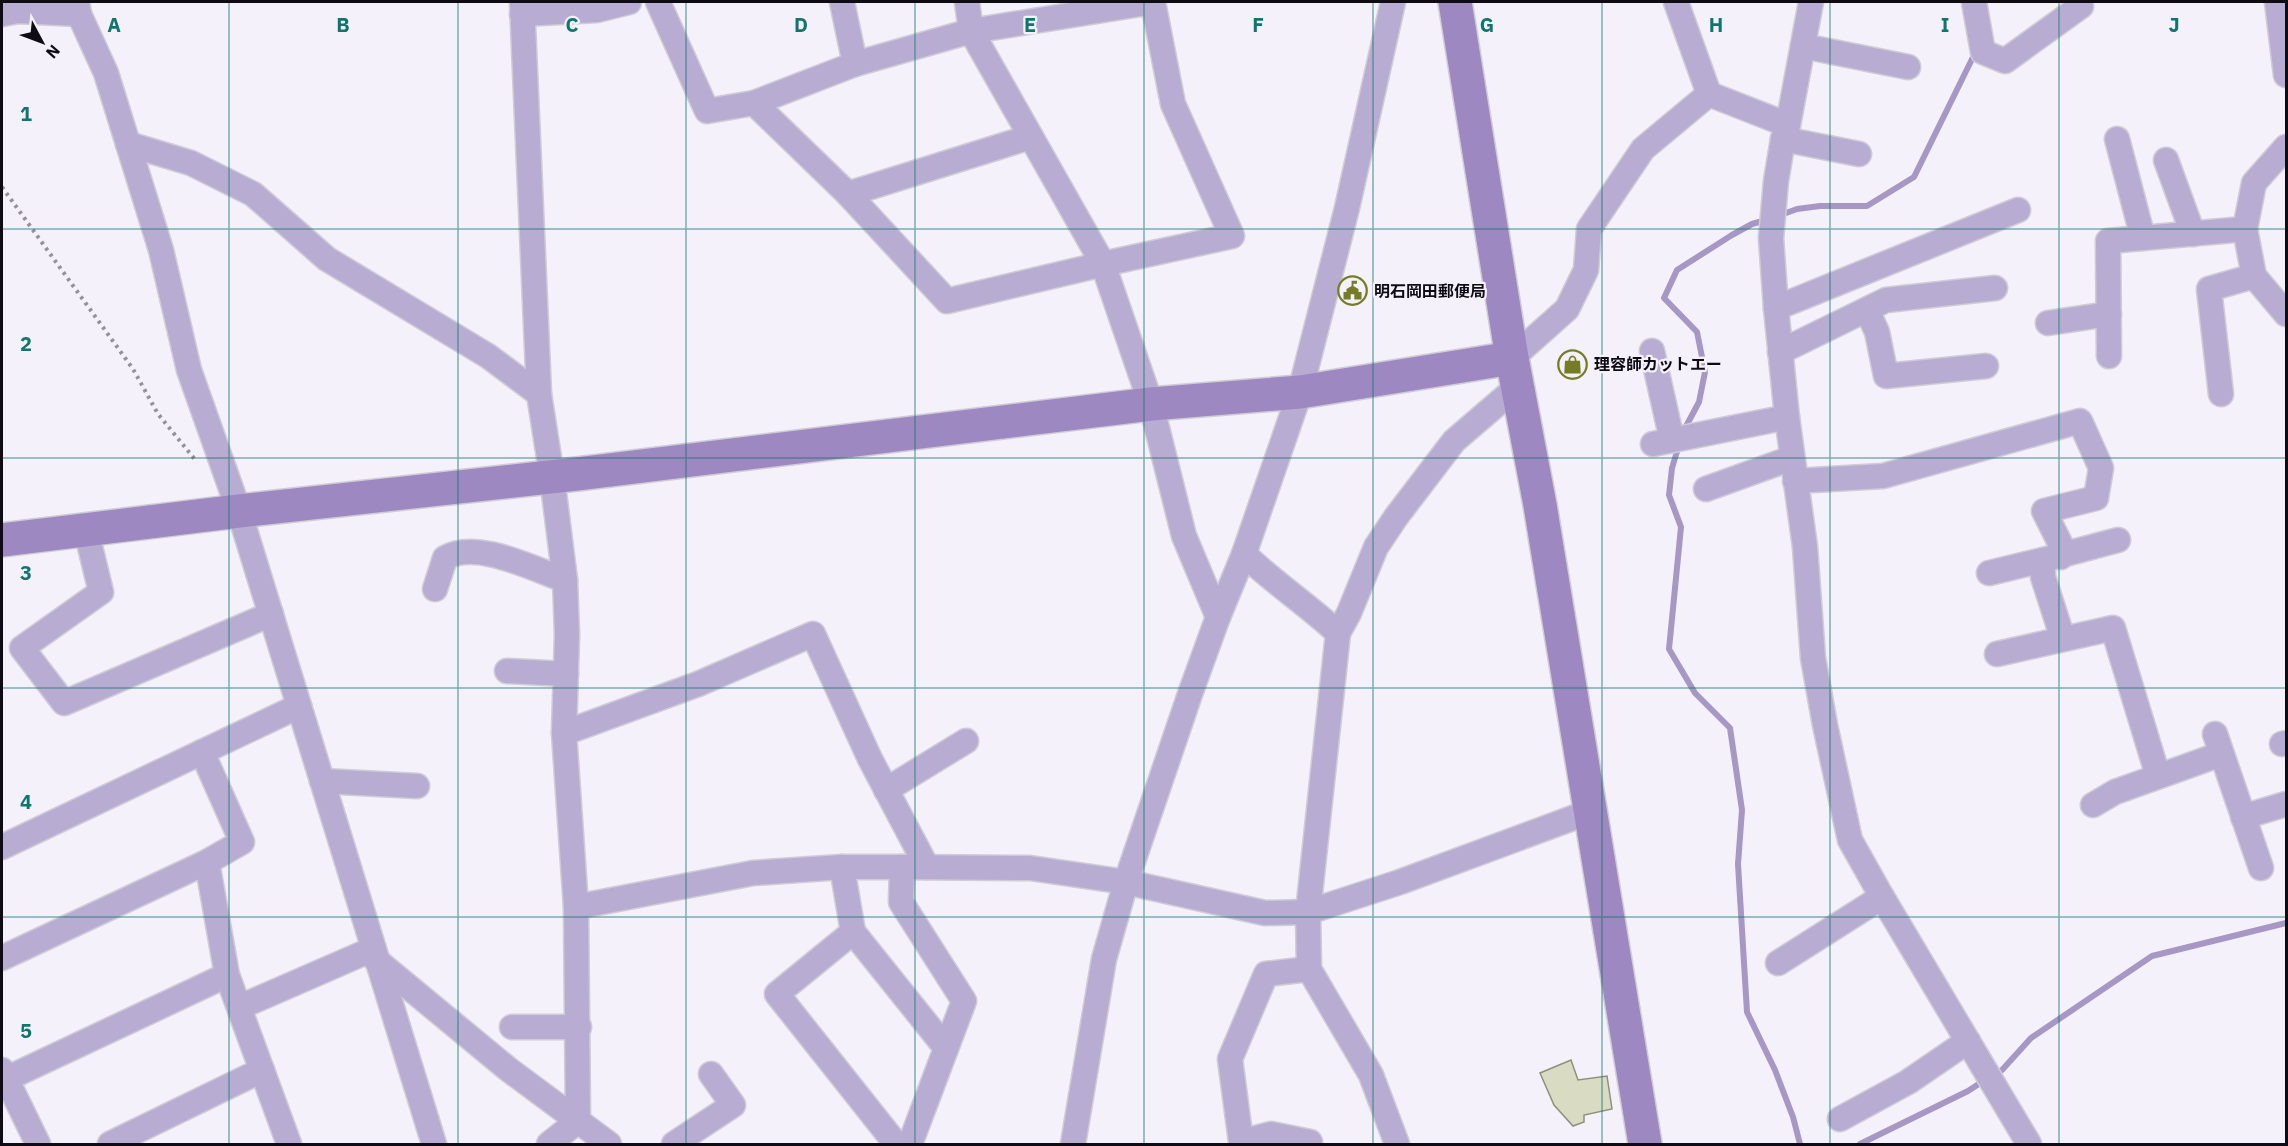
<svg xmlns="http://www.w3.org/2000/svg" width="2288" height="1146" font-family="'IBM Plex Sans','Noto Sans JP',sans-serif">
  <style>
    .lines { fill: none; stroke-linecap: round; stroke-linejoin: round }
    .stream { stroke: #a797c4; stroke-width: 6 }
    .building { fill: #d9dcc3; stroke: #8e917a; stroke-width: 1.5 }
    .street-casing { stroke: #cfccd6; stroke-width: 27 }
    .secondary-casing { stroke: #cfccd6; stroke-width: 36 }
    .path { stroke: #94919a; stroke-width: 4; stroke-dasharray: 3 4.5; stroke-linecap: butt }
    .street { stroke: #b9acd3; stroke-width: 24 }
    .secondary { stroke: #9d88c1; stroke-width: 33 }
    .grid { fill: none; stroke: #0f766e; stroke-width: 1.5; stroke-opacity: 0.55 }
    .labels { text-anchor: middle; stroke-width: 4.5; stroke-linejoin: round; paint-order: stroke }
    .poi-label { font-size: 16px; font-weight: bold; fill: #0e0b13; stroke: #f4f1fb; text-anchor: start }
    .grid-label { font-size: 20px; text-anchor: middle; font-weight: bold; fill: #0f766e; stroke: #f4f1fb; stroke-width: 4.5; stroke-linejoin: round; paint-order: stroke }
  </style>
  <rect width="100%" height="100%" fill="#f4f1fb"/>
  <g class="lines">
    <g class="stream">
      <path d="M1778,216L1797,209L1820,206H1867L1914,177L1975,53"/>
      <path d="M1683,432L1699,402L1705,372L1697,332L1664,298L1677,270L1732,235L1752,224L1766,220"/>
      <path d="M1679,445L1672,468L1669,495L1681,527L1669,649L1695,693L1730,728L1742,810L1738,864L1747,1012L1775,1070L1793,1117L1800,1144"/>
      <path d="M1994,1075L2002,1070L2031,1038L2152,956L2286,923"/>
      <path d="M1860,1144L1968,1091L1985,1080"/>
    </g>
  </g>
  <path class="building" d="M1571,1060L1578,1080L1607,1076L1612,1109L1584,1115V1122L1573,1126L1554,1105L1540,1073Z"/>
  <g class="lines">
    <defs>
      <g id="street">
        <path d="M77,2L79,14L106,73L161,250L189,370L239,511L434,1144"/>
        <path d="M522,2L539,394L552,477L565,580L567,635L564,733L576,907L578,1121"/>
        <path d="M658,2L707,111L754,103L848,194L947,301L1103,264L1232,236L1173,104L1153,2"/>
        <path d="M842,2L855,64"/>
        <path d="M967,2L971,31L1103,264L1151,404L1184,536L1218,617"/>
        <path d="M1676,2L1709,94"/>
        <path d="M1811,2L1788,125L1783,139L1776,181L1771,238L1776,308L1787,417L1805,547L1813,658L1825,725L1850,840L1882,897L2029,1144"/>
        <path d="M1974,2L1983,52L2005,61L2081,6L2078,2"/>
        <path d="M2277,2L2286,75"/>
        <path d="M2,14L18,11L79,14"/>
        <path d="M522,14L597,10L629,2"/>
        <path d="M1803,46L1908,67"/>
        <path d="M754,103L855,64L971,31L1153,2"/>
        <path d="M1783,139L1859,154"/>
        <path d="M2117,139L2143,238"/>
        <path d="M128,144L191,163L253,194L327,259L488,356L539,394"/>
        <path d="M2286,147L2254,183L2245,229L2254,276L2286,314"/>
        <path d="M2166,160L2193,234"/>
        <path d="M848,194L1030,137"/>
        <path d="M1776,308L2018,210"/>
        <path d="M1867,310L1877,332L1886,376L1986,366"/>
        <path d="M2048,323L2109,314"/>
        <path d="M1652,351L1672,440"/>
        <path d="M1780,352L1886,300L1995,288"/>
        <path d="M2109,356L2108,241L2245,229"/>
        <path d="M1512,358L1567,309L1586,270L1589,229L1643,149L1709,94L1788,125"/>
        <path d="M2221,394L2209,289L2254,276"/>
        <path d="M1653,444L1787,417"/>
        <path d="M1795,481L1883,476L2080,421L2101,468L2096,498L2044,511L2060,543L2061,557"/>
        <path d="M1706,489L1792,458"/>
        <path d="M86,530L101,592L22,648L64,703L271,614"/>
        <path d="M1244,554C1274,583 1308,605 1338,633"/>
        <path d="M1989,573L2043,560"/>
        <path d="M435,589L445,558C476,539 533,569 565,580"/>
        <path d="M2063,639L2043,577V560L2118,540"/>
        <path d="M1997,654L2113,628L2158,776"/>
        <path d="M507,671L566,674"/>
        <path d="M564,733L698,684L813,634L870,759L927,867"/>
        <path d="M2215,734L2261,868"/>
        <path d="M2282,744L2286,743"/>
        <path d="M322,781L417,786"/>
        <path d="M886,790L966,741"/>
        <path d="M2093,805L2115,792L2221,754"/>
        <path d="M2243,817L2286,804"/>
        <path d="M2,847L299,706"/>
        <path d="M207,862L227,975L289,1144"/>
        <path d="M842,867L853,932"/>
        <path d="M902,867L901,902L964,1001L910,1144"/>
        <path d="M576,907L753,873L842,867H902L1030,868L1126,882L1265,913L1308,912L1400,882L1589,812"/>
        <path d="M2,958L207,862L242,842L202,752"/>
        <path d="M376,960L508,1069L609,1144"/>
        <path d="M1778,963L1882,897"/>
        <path d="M1309,969L1266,974L1230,1059L1241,1142L1271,1134L1310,1142"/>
        <path d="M240,1007L373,949"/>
        <path d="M512,1027H579"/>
        <path d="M2,1070L38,1144"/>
        <path d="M6,1079L227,975"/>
        <path d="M1840,1119L1908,1082L1968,1041"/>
        <path d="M110,1144L262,1070"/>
        <path d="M549,1144L578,1121"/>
        <path d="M674,1144L733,1105L711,1074"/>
        <path d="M896,1144L777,994L853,932L946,1048"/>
        <path d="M1073,1144L1104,959L1126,882L1190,694L1218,617L1244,554L1300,392L1347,208L1393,2"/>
        <path d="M1397,1144L1371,1075L1309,969L1308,912L1338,633L1349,613L1376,547L1396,517L1454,441L1518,386"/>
      </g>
      <g id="secondary">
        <path d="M1455,2L1512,358L1540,505L1645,1144"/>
        <path d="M2,540L239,511L577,474L1151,404L1300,392L1512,358"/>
      </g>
    </defs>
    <use href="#street" class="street-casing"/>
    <use href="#secondary" class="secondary-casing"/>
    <path class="path" d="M2,187L133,369L158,414L197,462"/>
    <use href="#street" class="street"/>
    <use href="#secondary" class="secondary"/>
  </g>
  <path class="grid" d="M229,2V1144M458,2V1144M686,2V1144M915,2V1144M1144,2V1144M1373,2V1144M1602,2V1144M1830,2V1144M2059,2V1144M2,229H2286M2,458H2286M2,688H2286M2,917H2286"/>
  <defs>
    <symbol id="civic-ring" viewBox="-11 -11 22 22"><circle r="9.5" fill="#f4f1fb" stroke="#767c26" stroke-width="1.5"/><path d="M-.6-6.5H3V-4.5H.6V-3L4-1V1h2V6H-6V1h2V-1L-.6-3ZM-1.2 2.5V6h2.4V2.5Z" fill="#767c26"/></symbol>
    <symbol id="shop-ring" viewBox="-11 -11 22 22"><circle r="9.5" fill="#f4f1fb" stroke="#767c26" stroke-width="1.5"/><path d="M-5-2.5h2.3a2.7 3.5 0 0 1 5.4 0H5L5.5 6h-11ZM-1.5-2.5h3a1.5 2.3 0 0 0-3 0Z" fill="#767c26"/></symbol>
  </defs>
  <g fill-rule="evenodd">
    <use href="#civic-ring" x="1336" y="274" width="33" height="33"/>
    <use href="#shop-ring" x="1556" y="348" width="33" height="33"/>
  </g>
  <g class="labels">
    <g class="poi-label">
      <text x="1374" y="297">明石岡田郵便局</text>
      <text x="1594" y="370">理容師カットエー</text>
    </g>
  </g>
  <g class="grid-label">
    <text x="114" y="32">A</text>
    <text x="343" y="32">B</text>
    <text x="572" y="32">C</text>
    <text x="801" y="32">D</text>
    <text x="1030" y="32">E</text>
    <text x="1258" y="32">F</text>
    <text x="1487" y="32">G</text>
    <text x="1716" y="32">H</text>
    <text x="1945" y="32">I</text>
    <text x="2174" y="32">J</text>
    <text x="26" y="121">1</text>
    <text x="26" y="351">2</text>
    <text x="26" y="580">3</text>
    <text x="26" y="809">4</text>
    <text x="26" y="1038">5</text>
  </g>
  <rect width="2288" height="1146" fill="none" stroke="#0e0b13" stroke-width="6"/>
  <g transform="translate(42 42) rotate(131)" stroke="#f4f1fb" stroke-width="4.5" paint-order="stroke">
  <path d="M0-4.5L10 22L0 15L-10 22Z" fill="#0e0b13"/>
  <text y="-9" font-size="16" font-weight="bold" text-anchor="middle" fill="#0e0b13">N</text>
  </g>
</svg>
